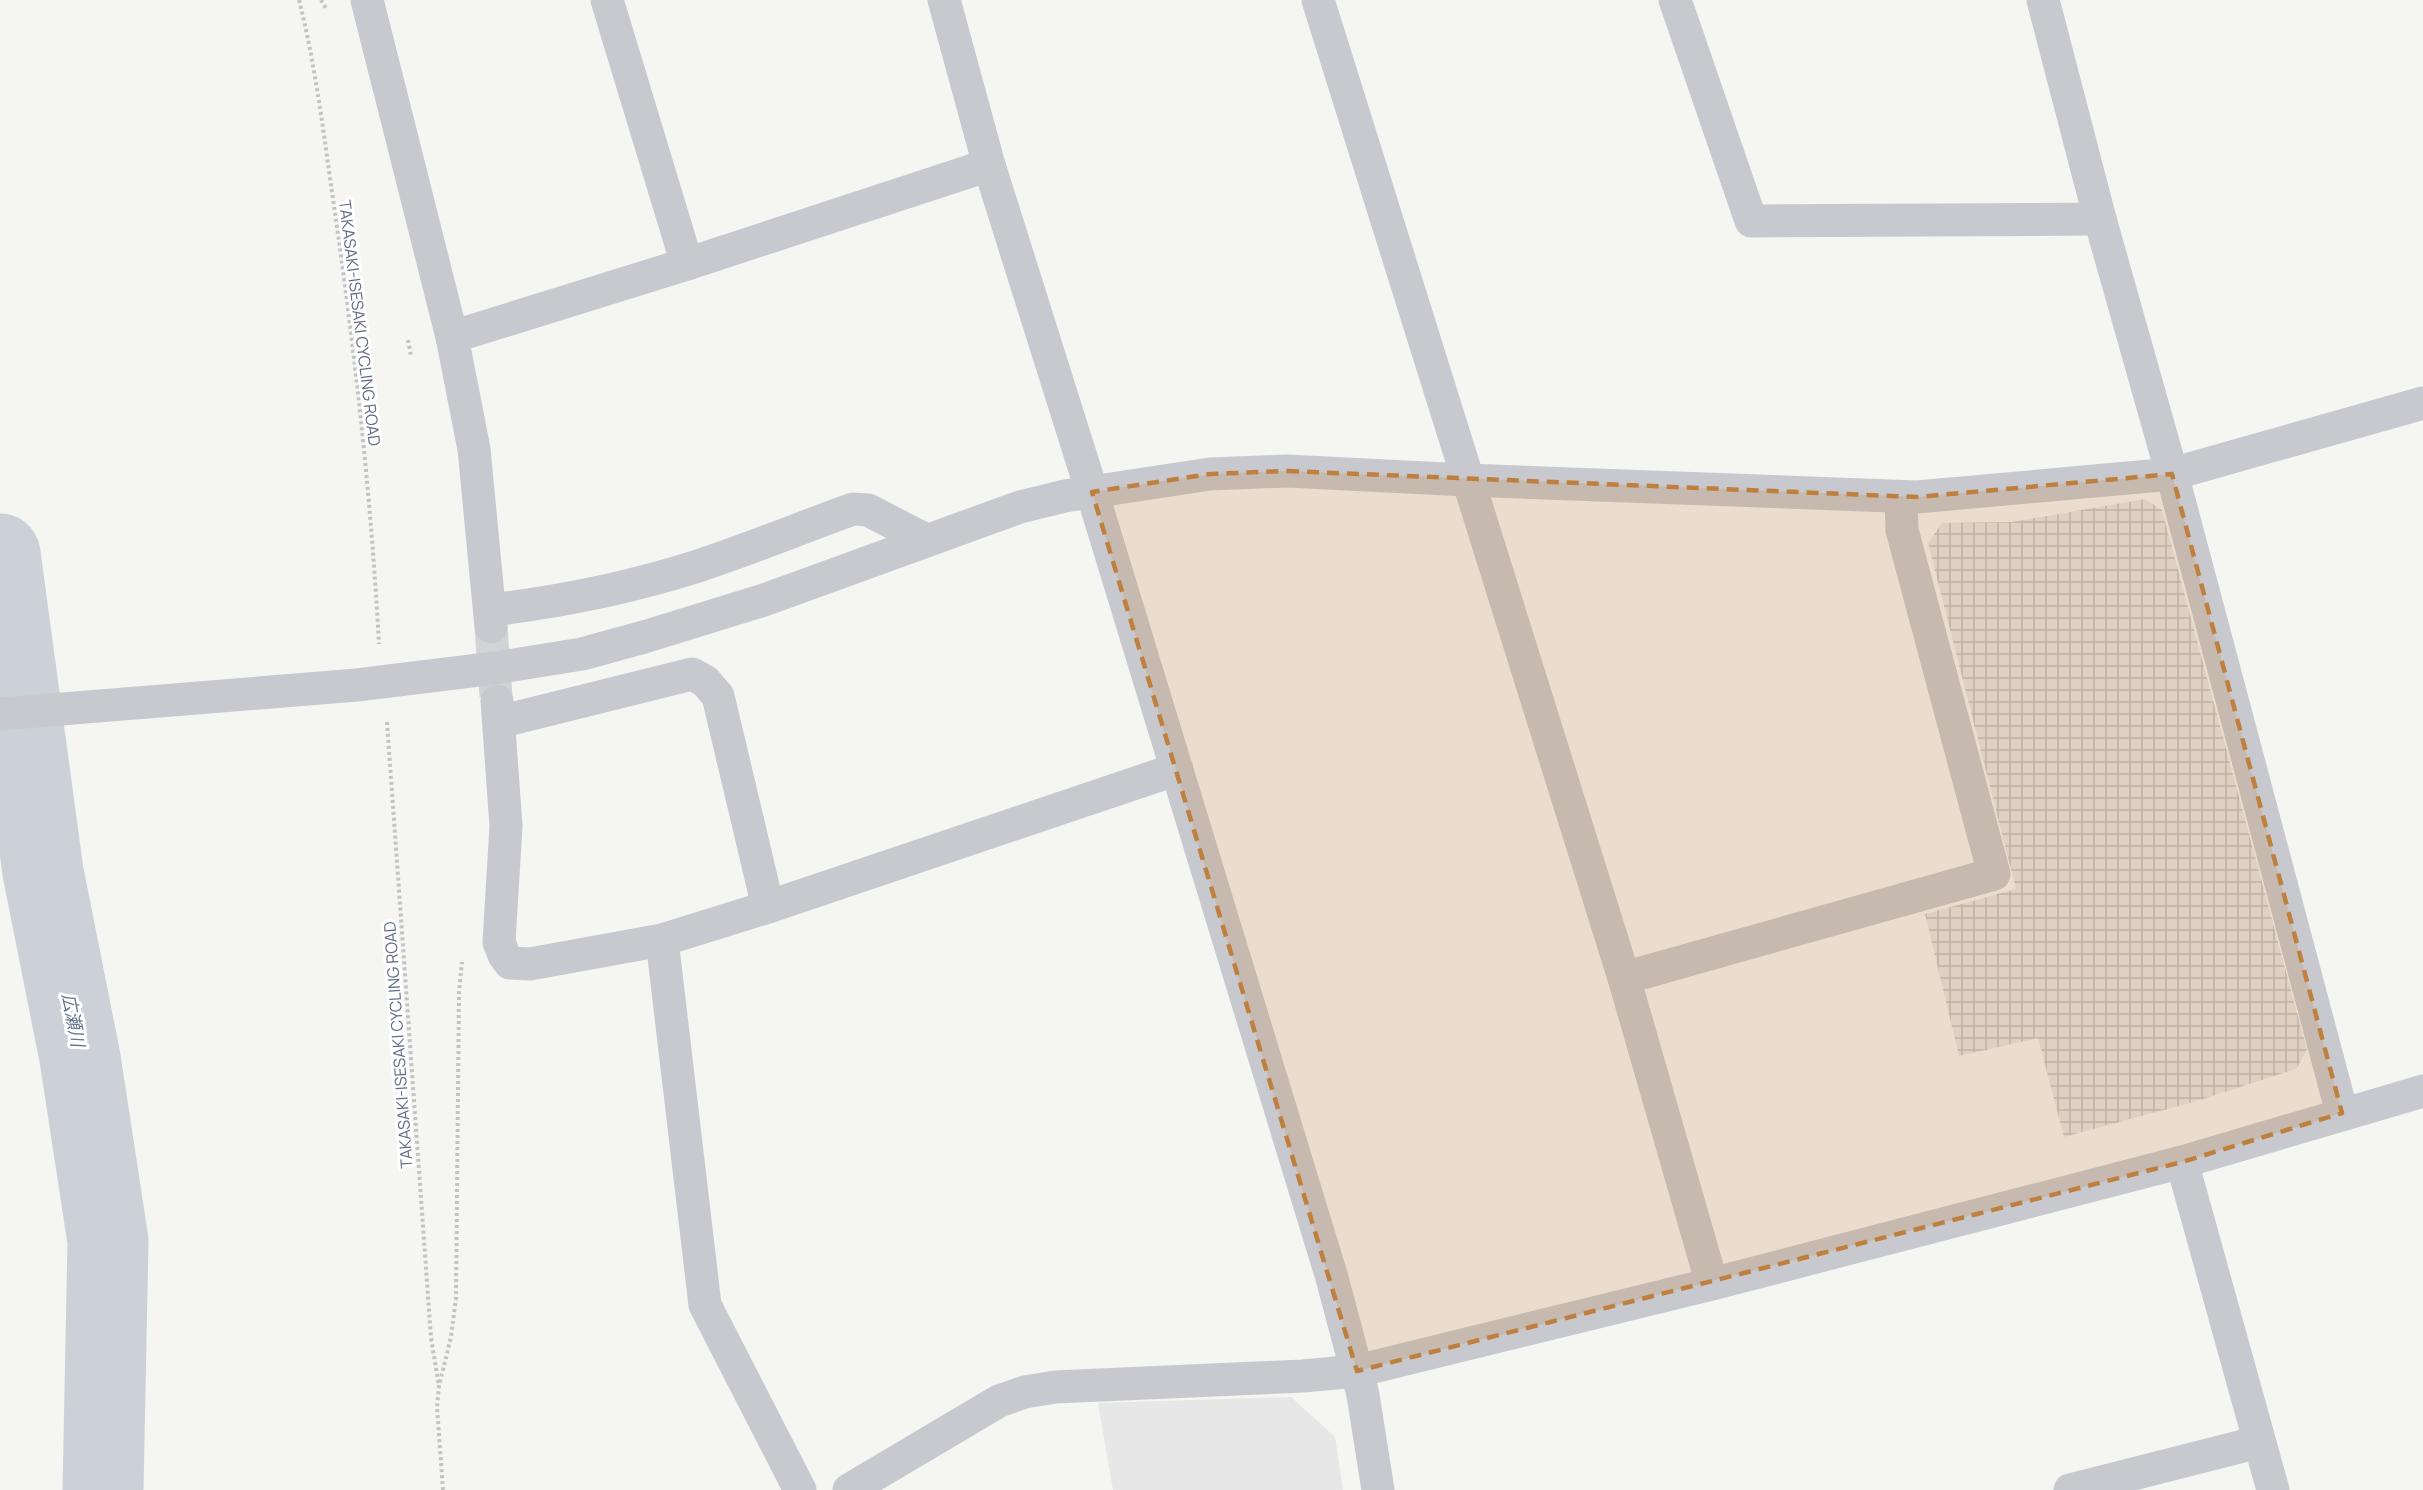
<svg xmlns="http://www.w3.org/2000/svg" width="2423" height="1490" font-family="Manrope,'Noto Sans JP',sans-serif">
  <style>
    .built { fill: #e6e7e6 }
    .industrial { fill: url(#industrial-grid) }
    .lines { fill: none; stroke-linecap: round; stroke-linejoin: round }
    .river { stroke: #ccd1d8; stroke-width: 81 }
    .minor-tunnel { stroke: #d0d4d7; stroke-width: 33; stroke-dasharray: 33 16; stroke-linecap: butt }
    .path { stroke: #c3c3c5; stroke-width: 4; stroke-dasharray: 3 3; stroke-linecap: butt }
    .minor { stroke: #c8c9ce; stroke-width: 33 }
    .marked { fill: #bf7f3e; fill-opacity: 0.2; stroke: #bf7f3e; stroke-width: 4.5; stroke-dasharray: 12 8; stroke-linejoin: round }
    .labels { text-anchor: middle; stroke-width: 6; stroke-linejoin: round; paint-order: stroke }
    .street-label { font-size: 16px; fill: #636c86; stroke: #fff }
    .water-label { font-size: 18px; font-style: italic; fill: #63748a; stroke: #fff }
  </style>
  <defs>
    <pattern id="industrial-grid" width="8" height="8" patternUnits="userSpaceOnUse" patternTransform="scale(1.5)"><rect width="8" height="8" fill="#e6e7e6"/><path d="M0 4h8M4 0v8" fill="none" stroke="#bebfc0"/></pattern>
  </defs>
  <rect width="100%" height="100%" fill="#f5f6f2"/>
  <path class="built" d="M1291,1397L1335,1437L1343,1490H1113L1098,1403Z"/>
  <path class="industrial" d="M2145,499L2162,510L2307,1050L2296,1069L2197,1101L2064,1137L2038,1038L1959,1056L1925,914L2016,889L1928,543L1942,523L2012,522Z"/>
  <g class="lines">
    <path class="river" d="M0,554L43,872L80,1058L108,1241L103,1490"/>
    <path class="minor-tunnel" d="M491,627L496,696"/>
    <g class="path">
      <path d="M299,0C316,67 324,137 334,206C355,351 371,497 379,644"/>
      <path d="M321,0L327,10"/>
      <path d="M408,340L411,356"/>
      <path d="M387,722L431,1338L439,1386"/>
      <path d="M443,1490L437,1407L439,1386L451,1337L456,1298L459,992L462,962"/>
    </g>
    <g class="minor">
      <path d="M367,0L452,337L474,449L491,627"/>
      <path d="M607,0L687,264L989,165"/>
      <path d="M944,0L989,165L1092,492L1332,1278L1363,1395L1378,1490"/>
      <path d="M1318,0L1624,978L1712,1284"/>
      <path d="M1675,0L1751,221L2100,219"/>
      <path d="M2043,0L2100,219L2172,474L2342,1113"/>
      <path d="M452,337L687,264"/>
      <path d="M490,610C559,602 628,588 695,567C748,550 800,528 853,509L868,510L926,540"/>
      <path d="M497,701L506,826L499,942L504,955L510,963L530,964L662,940L768,907L1177,769"/>
      <path d="M0,714L357,685L495,668L582,654L644,637L764,600L1020,507L1065,496L1210,474L1287,471L1467,480L1917,497L2172,474L2423,403"/>
      <path d="M499,722L692,674L705,681L718,696L768,907"/>
      <path d="M662,940L705,1305L800,1490"/>
      <path d="M1624,978L1994,874L1902,530L1901,497"/>
      <path d="M2182,1162L2273,1490"/>
      <path d="M849,1490L999,1401L1025,1392L1055,1387L1303,1376L1357,1371L1712,1284L2182,1162L2423,1091"/>
      <path d="M2070,1490L2259,1442"/>
    </g>
  </g>
  <path class="marked" d="M1287,471L1917,497L2172,474L2342,1113L2182,1162L1357,1371L1092,492L1210,474Z"/>
  <g class="labels">
    <g class="street-label">
      <text transform="translate(360 323) rotate(83)" y="6">TAKASAKI-ISESAKI CYCLING ROAD</text>
      <text transform="translate(398 1045) rotate(-94)" y="6">TAKASAKI-ISESAKI CYCLING ROAD</text>
    </g>
    <g class="water-label">
      <text transform="translate(73 1020) rotate(79)" y="6">広瀬川</text>
    </g>
  </g>
</svg>
